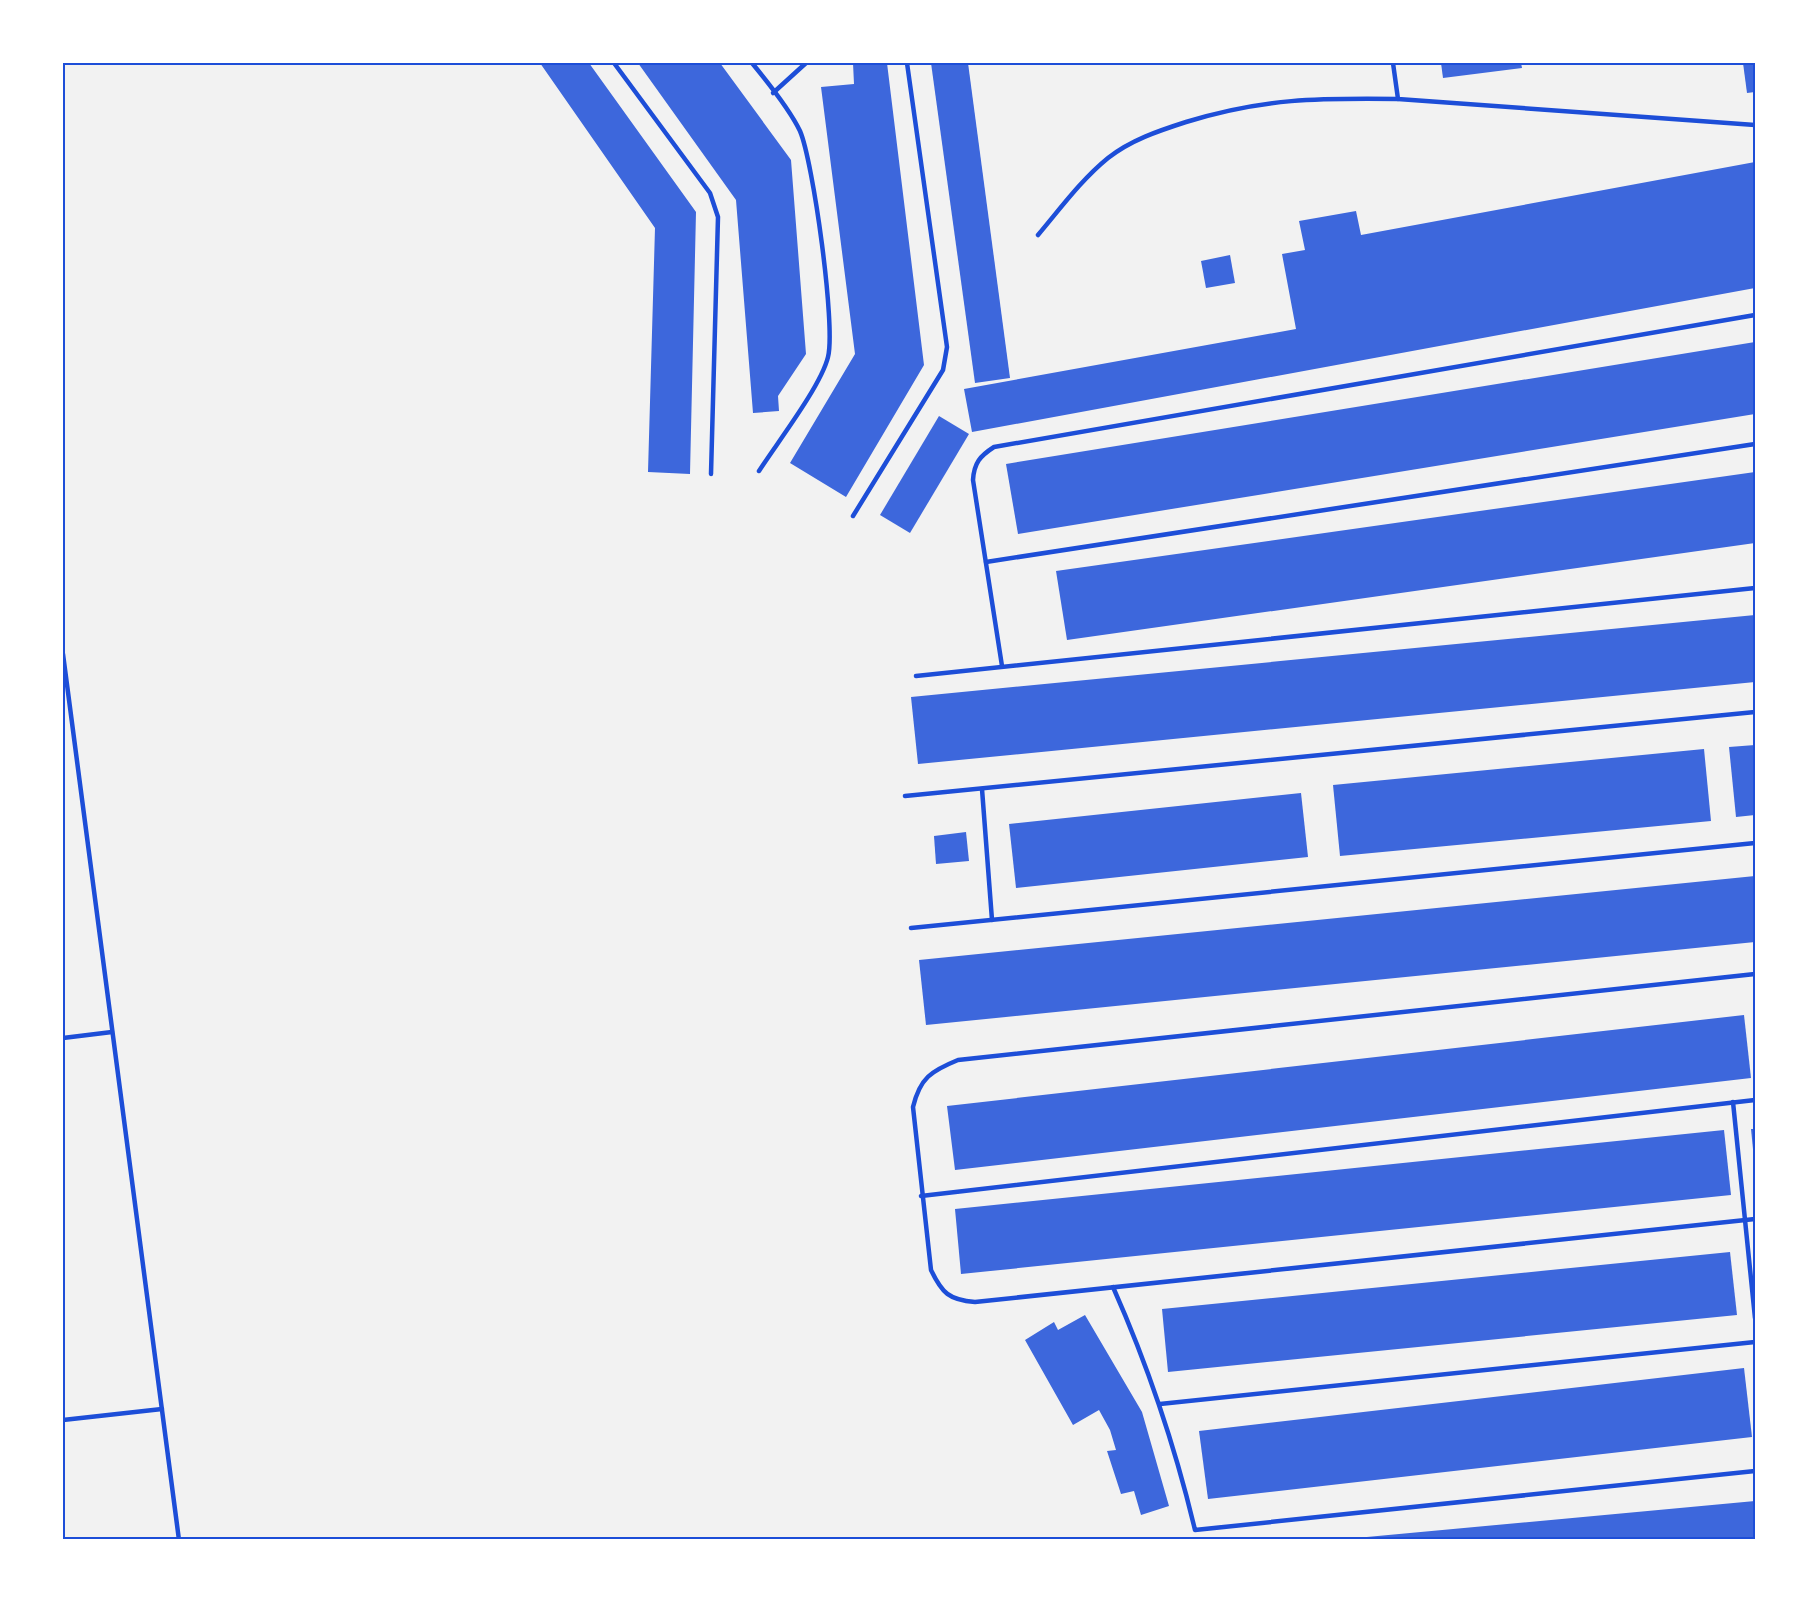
<svg xmlns="http://www.w3.org/2000/svg" width="1818" height="1603" font-family="'Alegreya Sans',sans-serif">
  <style>
    .building { fill: #3d67dc }
    .lines { fill: none; stroke-linecap: round; stroke-linejoin: round }
    .service { stroke: #1d4ed8; stroke-width: 4.5 }
    .neatline { fill: none; stroke: #1d4ed8; stroke-width: 2 }
  </style>
  <rect width="100%" height="100%" fill="#f2f2f2"/>
  <g class="building">
    <path d="M540,63H589L696,212L690,474L648,472L655,228Z"/>
    <path d="M638,63H720L791,160L806,354L778,396L779,411L753,413L736,200Z"/>
    <path d="M853,63H887L924,365L846,497L790,463L855,354L821,87L854,84Z"/>
    <path d="M931,63H968L1010,378L975,383Z"/>
    <path d="M1441,63H1521L1522,68L1443,78Z"/>
    <path d="M1743,63H1755V92L1747,93Z"/>
    <path d="M1755,162V288L972,432L964,389L1296,329L1282,254L1305,250L1299,221L1356,211L1361,235Z"/>
    <path d="M1230,255L1235,283L1206,288L1201,261Z"/>
    <path d="M1755,342V414L1018,534L1006,464Z"/>
    <path d="M939,416L969,434L910,533L880,515Z"/>
    <path d="M1755,472V543L1067,640L1056,571Z"/>
    <path d="M1755,615V682L918,764L911,697Z"/>
    <path d="M1755,745V815L1736,817L1729,747Z"/>
    <path d="M1704,749L1711,821L1340,856L1333,785Z"/>
    <path d="M1301,793L1308,857L1016,888L1009,824Z"/>
    <path d="M966,832L969,861L936,864L934,836Z"/>
    <path d="M1755,876V942L926,1025L919,960Z"/>
    <path d="M1744,1015L1751,1078L955,1170L947,1106Z"/>
    <path d="M1751,1129H1755V1149H1753Z"/>
    <path d="M1724,1130L1731,1195L961,1274L955,1209Z"/>
    <path d="M1730,1252L1737,1315L1168,1372L1162,1309Z"/>
    <path d="M1085,1315L1142,1412L1169,1506L1141,1515L1134,1491L1121,1494L1107,1451L1116,1450L1110,1430L1099,1410L1073,1425L1025,1340L1054,1322L1058,1330Z"/>
    <path d="M1744,1368L1752,1437L1208,1499L1199,1431Z"/>
    <path d="M1755,1501V1540H1356V1538Z"/>
  </g>
  <g class="lines">
    <g class="service">
      <path d="M614,63L710,193L718,217L711,474"/>
      <path d="M752,63C766,80 791,112 800,131C813,161 836,326 828,357C821,386 777,443 759,471"/>
      <path d="M1393,63L1398,99L1755,125"/>
      <path d="M773,93L806,63"/>
      <path d="M1038,235C1060,209 1081,180 1108,158C1131,140 1158,131 1186,122C1263,98 1319,98 1398,99"/>
      <path d="M853,516L943,370L947,347L907,63"/>
      <path d="M986,562L1755,444"/>
      <path d="M63,654L179,1540"/>
      <path d="M1002,666L973,480C974,463 980,456 994,447L1755,315"/>
      <path d="M916,676L1755,588"/>
      <path d="M982,789L992,920"/>
      <path d="M905,796L1755,712"/>
      <path d="M911,928L1755,843"/>
      <path d="M1755,974L958,1060C931,1071 920,1078 913,1107L931,1270C942,1293 949,1300 975,1302L1755,1219"/>
      <path d="M63,1038L112,1032"/>
      <path d="M1733,1102L1755,1318"/>
      <path d="M921,1196L1755,1100"/>
      <path d="M1113,1287C1148,1366 1175,1446 1195,1530L1755,1471"/>
      <path d="M1160,1404L1755,1342"/>
      <path d="M63,1420L162,1409"/>
    </g>
  </g>
  <rect width="1818" height="1603" fill="none" stroke="#ffffff" stroke-width="129"/>
  <rect x="64" y="64" width="1690" height="1474" class="neatline"/>
</svg>
